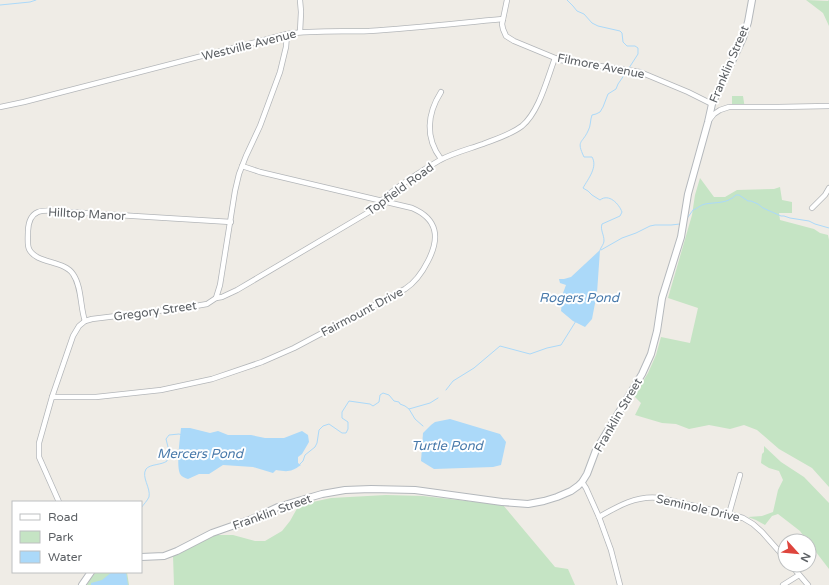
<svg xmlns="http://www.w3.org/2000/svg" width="829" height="585" font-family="'Varela Round',sans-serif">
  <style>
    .green { fill: #c5e4c4 }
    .water { fill: #abd9f9 }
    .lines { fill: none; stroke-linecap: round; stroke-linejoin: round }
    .stream { stroke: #abd9f9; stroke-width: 1 }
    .street-casing { stroke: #b3b6b9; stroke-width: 6 }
    .secondary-casing { stroke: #b4b8bc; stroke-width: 8 }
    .street { stroke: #fff; stroke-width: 4.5 }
    .secondary { stroke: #fff; stroke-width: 6 }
    .labels { text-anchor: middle; stroke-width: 4; stroke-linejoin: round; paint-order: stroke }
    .street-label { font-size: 12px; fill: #5d6165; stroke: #fff }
    .water-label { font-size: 13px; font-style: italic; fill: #497aab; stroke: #fff }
  </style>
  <rect width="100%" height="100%" fill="#efece6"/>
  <g class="green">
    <path d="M806,0L828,1L829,0V26L823,13Z"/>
    <path d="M732,96H743L745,109H732Z"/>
    <path d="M700,178L714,197H725L737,190L774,189L780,187L782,200L792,202V213H779L780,220L814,229L820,233L828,235L829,240V487L812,468L779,449L757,430L744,425L730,429L709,425L689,429L676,424L662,423L635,415L641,403L634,396L648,373L656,355L661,337L690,343L698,308L668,298L692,215L695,195Z"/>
    <path d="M764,446L781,462L804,477L829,503V569L809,543V541H807L800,531L778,514L772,516L765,525L756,520L748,517L762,516L773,512L778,490L783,480L779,471L769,468L761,463L762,454L764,452Z"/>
    <path d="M386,495L423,496L503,505L555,567L568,569L575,585H174L173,556L215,535H233L255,541H265L282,531L290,521L299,505L331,498Z"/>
    <path d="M96,572H127L129,585H87L90,579Z"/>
  </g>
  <g class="water">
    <path d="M600,250L597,293L592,319L585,327L573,321L561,311L563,293L566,285L560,283L559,279H564L571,277Z"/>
    <path d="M450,419L500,434L506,442L501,465L493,467L434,469L421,461L423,433L431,425L435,422Z"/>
    <path d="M181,428H190L210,433L218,431L228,435H251L265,438H284L302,431L308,435L309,442L302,454L298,457V463L301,465C291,472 288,472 276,470L273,473L253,467L223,465L209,474H199L188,479C185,478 182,477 180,474C176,465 180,439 181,428Z"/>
    <path d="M112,572H126L128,585H91V583L102,580Z"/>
  </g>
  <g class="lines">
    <g class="stream">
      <path d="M567,0L573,6L577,11L584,14L592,23L598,26L620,31L622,33L623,42L627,46H635L638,48V54L629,68"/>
      <path d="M0,5L30,2L36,0"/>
      <path d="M686,220L693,210C697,209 700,205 705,204C716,202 727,204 736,195H739L748,201H751L758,204L763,208L781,216H784L790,218L809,221L815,224L829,228"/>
      <path d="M600,250C601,247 604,244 604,241C604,234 600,230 602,224L620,216L622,212C619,204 609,193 600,200L592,195L588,191L583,188C588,179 598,167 592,157H584C576,140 582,144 588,131C591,126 590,120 592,115L596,114L600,112L603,107L608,94L616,89L618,84L627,71"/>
      <path d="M601,250L622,238L636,233L650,226L655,225H671L680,224"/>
      <path d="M446,390L453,381L474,368L500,346L530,354L547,348L561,345L576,321"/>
      <path d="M409,409L415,419L423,426"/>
      <path d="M300,464L303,461L305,455L315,447L317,443L319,430L323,426L329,424L342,433H346L348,429V422L342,418V412L349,401L370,404L373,406L379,402L380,395L383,393L389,395L394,401L399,402L400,404L405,406L409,409L430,403L438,398"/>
      <path d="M141,508C144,504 147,501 149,497C151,488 141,477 146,469C150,464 162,465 167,461L168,447L166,439L169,435L179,434L182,435"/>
    </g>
    <defs>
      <g id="street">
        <path d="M507,0L502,24L503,29L506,36L514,41L560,60L640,72L688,92L712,104"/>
        <path d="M300,32L301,12L300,0"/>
        <path d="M0,107L24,102L287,34C314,30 342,32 369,31C414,28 459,23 503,19"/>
        <path d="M710,119L714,114L720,110L729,107H778L829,106"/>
        <path d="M441,159C425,138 427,114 441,92"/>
        <path d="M812,208L825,195L829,188"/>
        <path d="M216,298L222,297L237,290L369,212C376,207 382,200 389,194C404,182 423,170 440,160C453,153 469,149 483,144C496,139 510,135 522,126C539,112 547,79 555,58"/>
        <path d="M85,321C80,307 82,287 73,274C64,260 36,264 29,249C27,244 28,237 28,231C29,204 49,211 69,212L231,222"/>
        <path d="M52,397H96L161,390L212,379L262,362L294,348L405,289C416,282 422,273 428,261C440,238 438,219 412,208L260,172L242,166"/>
        <path d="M582,482L586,488L599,517L611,550L620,585"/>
        <path d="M59,502L39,457V443L52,397L73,336L79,326L85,321L92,319L190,307L207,304L216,298L220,285L235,191L239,174L246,156L260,126L280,72L286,47L287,34"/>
        <path d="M729,514L740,475"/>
        <path d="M599,517C618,506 637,495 660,498L729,514L743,518L753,524L762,532L785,558"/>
        <path d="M791,565L808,585"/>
        <path d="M783,585L799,575"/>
      </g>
      <g id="secondary">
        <path d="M141,557L164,556L177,551L212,533L252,519L278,507L291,503L322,494L345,490L371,489L415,490L502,502L528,504L544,501L557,497L571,491L578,486L582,482L587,474L596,450L642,374L651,354L657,331L662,298L681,237L688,194L708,122L712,104L743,38L748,22L752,0"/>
        <path d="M82,585L91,572"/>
      </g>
    </defs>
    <use href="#street" class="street-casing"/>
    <use href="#secondary" class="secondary-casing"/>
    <use href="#street" class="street"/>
    <use href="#secondary" class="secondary"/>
  </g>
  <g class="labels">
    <g class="street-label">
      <text transform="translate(249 45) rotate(-14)" y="4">Westville Avenue</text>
      <text transform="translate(729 64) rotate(-67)" y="4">Franklin Street</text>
      <text transform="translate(601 66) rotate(11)" y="4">Filmore Avenue</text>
      <text transform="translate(400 189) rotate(-36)" y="4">Topfield Road</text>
      <text transform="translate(87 214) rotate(3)" y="4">Hilltop Manor</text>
      <text transform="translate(155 311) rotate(-8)" y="4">Gregory Street</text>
      <text transform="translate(362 312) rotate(-28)" y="4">Fairmount Drive</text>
      <text transform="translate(618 415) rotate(-60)" y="4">Franklin Street</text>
      <text transform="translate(698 508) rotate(13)" y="4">Seminole Drive</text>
      <text transform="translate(272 512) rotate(-20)" y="4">Franklin Street</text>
    </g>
    <g class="water-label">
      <text x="579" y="302">Rogers Pond</text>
      <text x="447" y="450">Turtle Pond</text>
      <text x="200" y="458">Mercers Pond</text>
    </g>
  </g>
  <rect x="12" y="501" width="130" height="72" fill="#ffffff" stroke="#bec0c1"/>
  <rect x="20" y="514" width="20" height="6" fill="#ffffff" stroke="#bec0c1"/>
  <text x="48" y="521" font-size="12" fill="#5d6165">Road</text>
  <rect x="20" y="531" width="20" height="12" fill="#c5e4c4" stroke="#bec0c1"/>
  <text x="48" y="541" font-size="12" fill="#5d6165">Park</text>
  <rect x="20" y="551" width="20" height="12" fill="#abd9f9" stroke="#bec0c1"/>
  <text x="48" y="561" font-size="12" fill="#5d6165">Water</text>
  <g transform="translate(797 553) rotate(117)"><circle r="19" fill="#ffffff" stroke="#bec0c1"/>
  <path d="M0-3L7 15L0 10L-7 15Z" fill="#de453d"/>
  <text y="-6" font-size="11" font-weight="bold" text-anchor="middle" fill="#5d6165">N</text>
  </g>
</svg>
